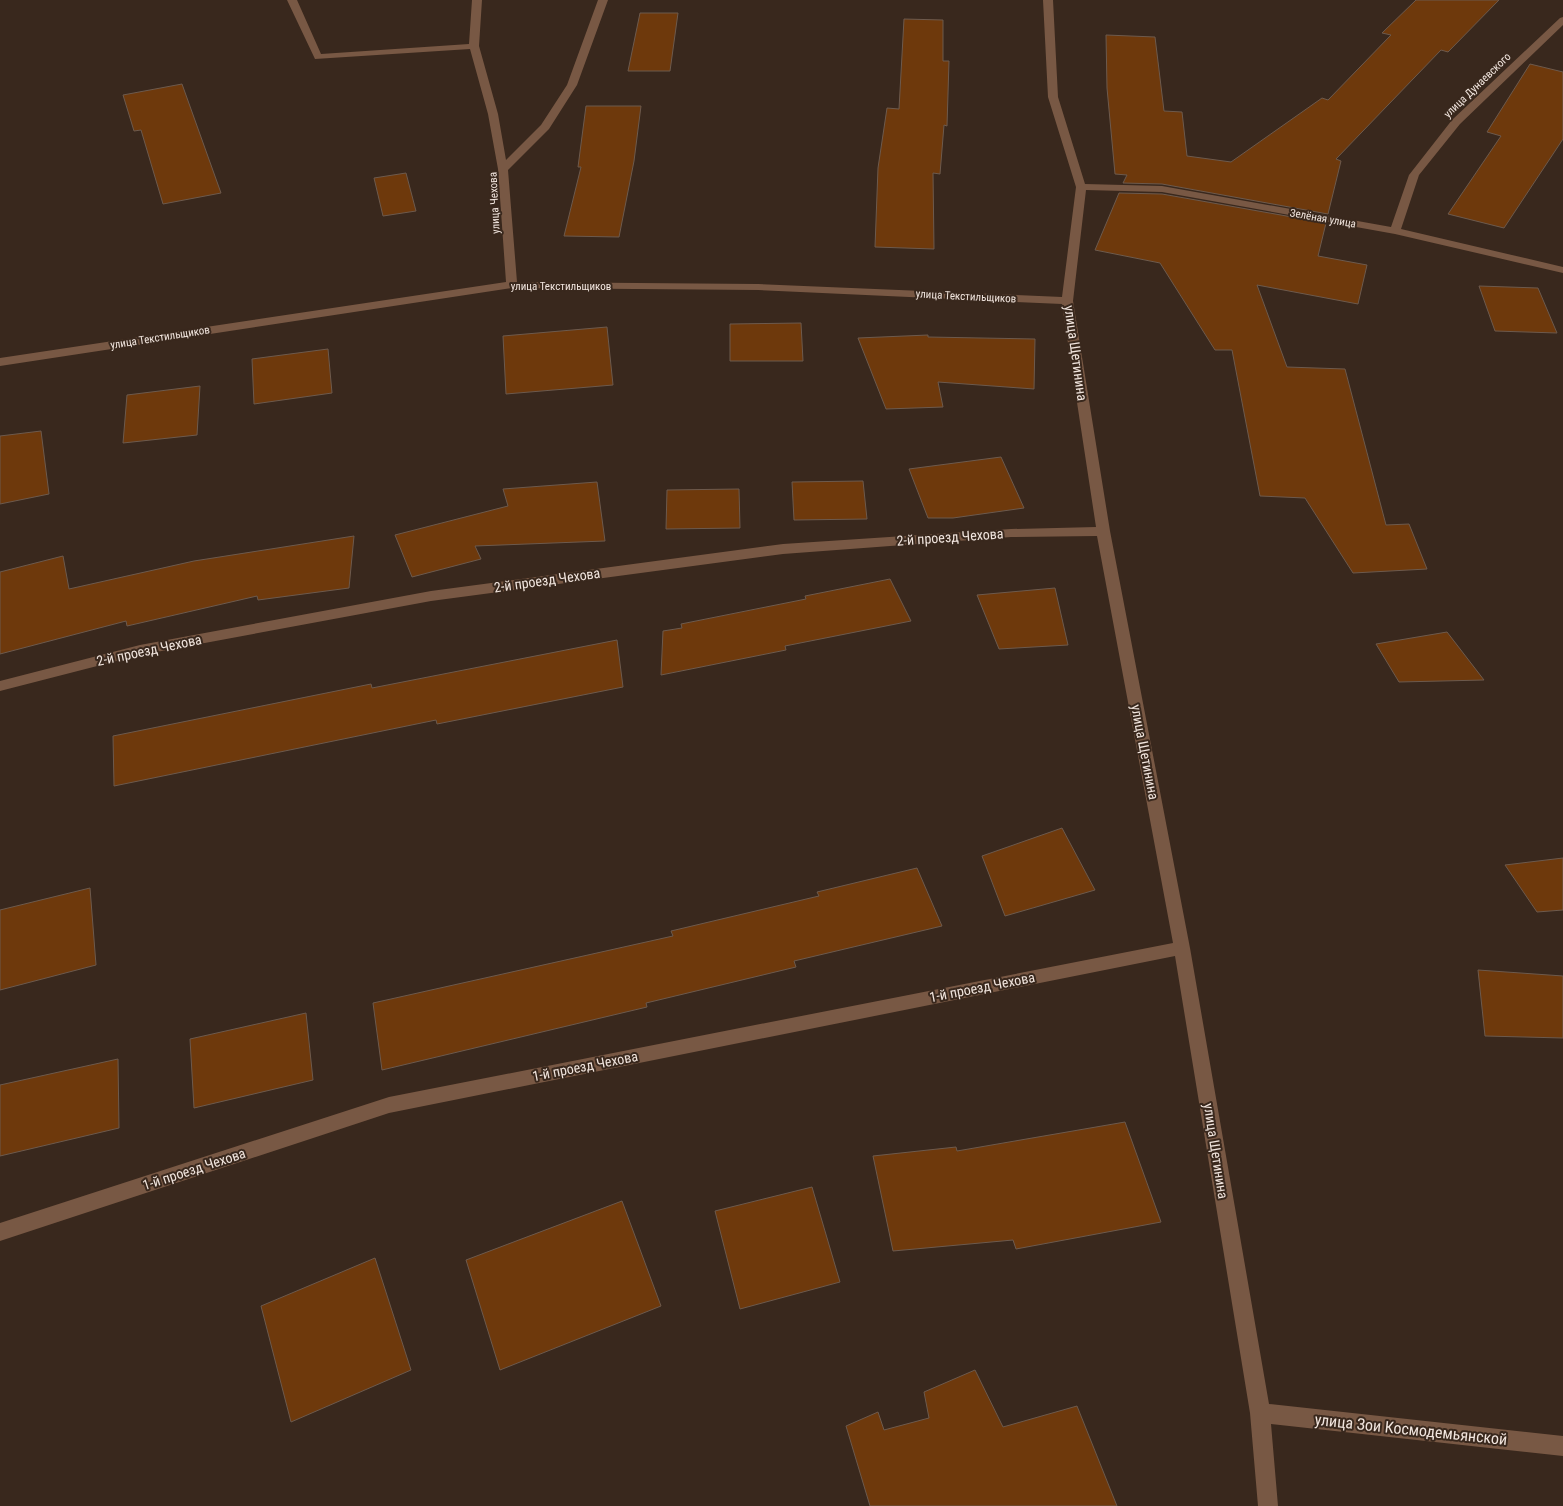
<svg xmlns="http://www.w3.org/2000/svg" width="1563" height="1506" font-family="'Roboto Condensed',sans-serif">
  <style>
    .building { fill: #6e390c; stroke: #6d5a4d }
    .lines { fill: none; stroke-linecap: round; stroke-linejoin: round }
    .minor { fill: #785844; fill-rule: evenodd }
    .labels { text-anchor: middle; stroke-width: 4; stroke-linejoin: round; paint-order: stroke }
    .far-street-label { font-size: 11px; fill: #f1e5de; stroke: #39281d }
    .street-label { font-size: 14px; fill: #f1e5de; stroke: #39281d }
    .near-street-label { font-size: 16px; fill: #f1e5de; stroke: #39281d }
  </style>
  <rect width="100%" height="100%" fill="#39281d"/>
  <g class="building">
    <path d="M1416,0H1499L1448,52L1441,50L1336,159L1341,161L1328,214L1162,184L1123,183L1127,175L1115,174L1107,88L1106,35L1155,37L1164,111L1182,112L1187,156L1231,162L1322,98L1328,100L1391,35L1382,33Z"/>
    <path d="M640,13H678L670,71H628Z"/>
    <path d="M904,19L943,20V61H949L947,126L944,125L940,174L933,173L934,249L875,247L878,168L887,108L899,109Z"/>
    <path d="M1530,64L1563,72V139L1504,228L1448,214L1501,136L1487,132Z"/>
    <path d="M182,84L221,193L163,204L141,130L134,131L123,95Z"/>
    <path d="M586,106H641L634,161L619,237L564,236L581,167H578Z"/>
    <path d="M406,173L416,211L383,216L374,178Z"/>
    <path d="M1119,193L1162,194L1326,223L1318,256L1367,265L1358,304L1257,285L1287,367L1345,369L1386,525L1409,524L1427,569L1353,573L1305,498L1260,496L1232,350H1215L1160,263L1095,250Z"/>
    <path d="M1479,286L1538,288L1557,333L1495,331Z"/>
    <path d="M801,323L803,361H730V324Z"/>
    <path d="M607,327L613,385L506,394L503,336Z"/>
    <path d="M928,335V337L1035,339L1034,389L938,382L943,407L886,409L858,338Z"/>
    <path d="M328,349L332,393L254,404L252,359Z"/>
    <path d="M200,386L197,435L123,443L127,395Z"/>
    <path d="M41,431L49,494L0,504V436Z"/>
    <path d="M1001,457L1024,508L953,518H928L909,469Z"/>
    <path d="M863,481L867,519L794,520L792,482Z"/>
    <path d="M597,482L605,541L475,546L481,559L412,577L395,535L508,506L503,489Z"/>
    <path d="M739,489L740,528L666,529L667,490Z"/>
    <path d="M354,536L349,588L258,600L257,596L127,626L126,621L0,654V572L63,556L69,589L194,561Z"/>
    <path d="M890,579L911,621L785,646L786,650L661,675L663,631L682,628L681,624L806,599L805,596Z"/>
    <path d="M1055,588L1068,645L999,649L977,595Z"/>
    <path d="M1447,632L1484,680L1399,682L1376,644Z"/>
    <path d="M617,640L623,687L437,724L436,720L114,786L113,736L371,684L372,688Z"/>
    <path d="M1062,828L1095,890L1005,916L982,856Z"/>
    <path d="M1563,858V910L1537,912L1505,865Z"/>
    <path d="M917,868L942,926L794,961L796,967L646,1003L647,1007L382,1070L373,1003L673,936L671,931L819,896L817,892Z"/>
    <path d="M90,888L96,965L0,990V910Z"/>
    <path d="M1478,970L1563,976V1038L1485,1036Z"/>
    <path d="M306,1013L313,1080L194,1108L190,1039Z"/>
    <path d="M118,1059L119,1128L0,1156V1085Z"/>
    <path d="M1125,1122L1161,1222L1016,1249L1013,1240L893,1251L873,1156L956,1147L957,1151Z"/>
    <path d="M812,1187L840,1282L740,1309L715,1211Z"/>
    <path d="M622,1201L661,1306L500,1370L466,1260Z"/>
    <path d="M375,1258L411,1370L291,1422L261,1306Z"/>
    <path d="M975,1370L1003,1427L1077,1406L1117,1506H870L846,1426L878,1412L884,1430L929,1418L924,1392Z"/>
  </g>
  <g class="lines">
    <path class="minor" d="M287,0H297L321,54L469,44L472,0H482L479,46L498,114L506,160L541,125L567,85L598,0H608L577,85L549,129L508,170L517,282L758,284L1062,297L1076,187L1048,97L1043,0H1053L1058,97L1085,184L1162,186L1391,227L1409,175L1452,120L1560,18L1563,17V25L1460,124L1419,175L1401,229L1563,267V273L1395,234L1162,192L1086,190L1073,301L1110,531L1190,948L1269,1404L1563,1436V1456L1271,1424L1278,1506H1258L1250,1413L1175,956L389,1113L0,1241V1223L389,1097L1173,943L1097,536L1011,537L783,554L431,601L140,655L0,691V681L140,645L431,591L783,544L1011,529L1096,527L1062,304L758,290L512,288L0,366V358L506,282L498,169L488,114L470,49L315,59Z"/>
  </g>
  <g class="labels">
    <g class="far-street-label">
      <text transform="translate(1477 85) rotate(-44)" y="4">улица Дунаевского</text>
      <text transform="translate(494 203) rotate(-93)" y="4">улица Чехова</text>
      <text transform="translate(1323 218) rotate(10)" y="4">Зелёная улица</text>
      <text x="561" y="290">улица Текстильщиков</text>
      <text transform="translate(966 296) rotate(3)" y="4">улица Текстильщиков</text>
      <text transform="translate(160 337) rotate(-9)" y="4">улица Текстильщиков</text>
    </g>
    <g class="street-label">
      <text transform="translate(1076 353) rotate(82)" y="5">улица Щетинина</text>
      <text transform="translate(950 537) rotate(-4)" y="5">2-й проезд Чехова</text>
      <text transform="translate(547 580) rotate(-8)" y="5">2-й проезд Чехова</text>
      <text transform="translate(149 650) rotate(-12)" y="5">2-й проезд Чехова</text>
      <text transform="translate(1145 752) rotate(79)" y="5">улица Щетинина</text>
      <text transform="translate(982 987) rotate(-11)" y="5">1-й проезд Чехова</text>
      <text transform="translate(585 1066) rotate(-11)" y="5">1-й проезд Чехова</text>
      <text transform="translate(1216 1151) rotate(81)" y="5">улица Щетинина</text>
      <text transform="translate(194 1169) rotate(-18)" y="5">1-й проезд Чехова</text>
    </g>
    <g class="near-street-label">
      <text transform="translate(1411 1429) rotate(6)" y="6">улица Зои Космодемьянской</text>
    </g>
  </g>
</svg>
